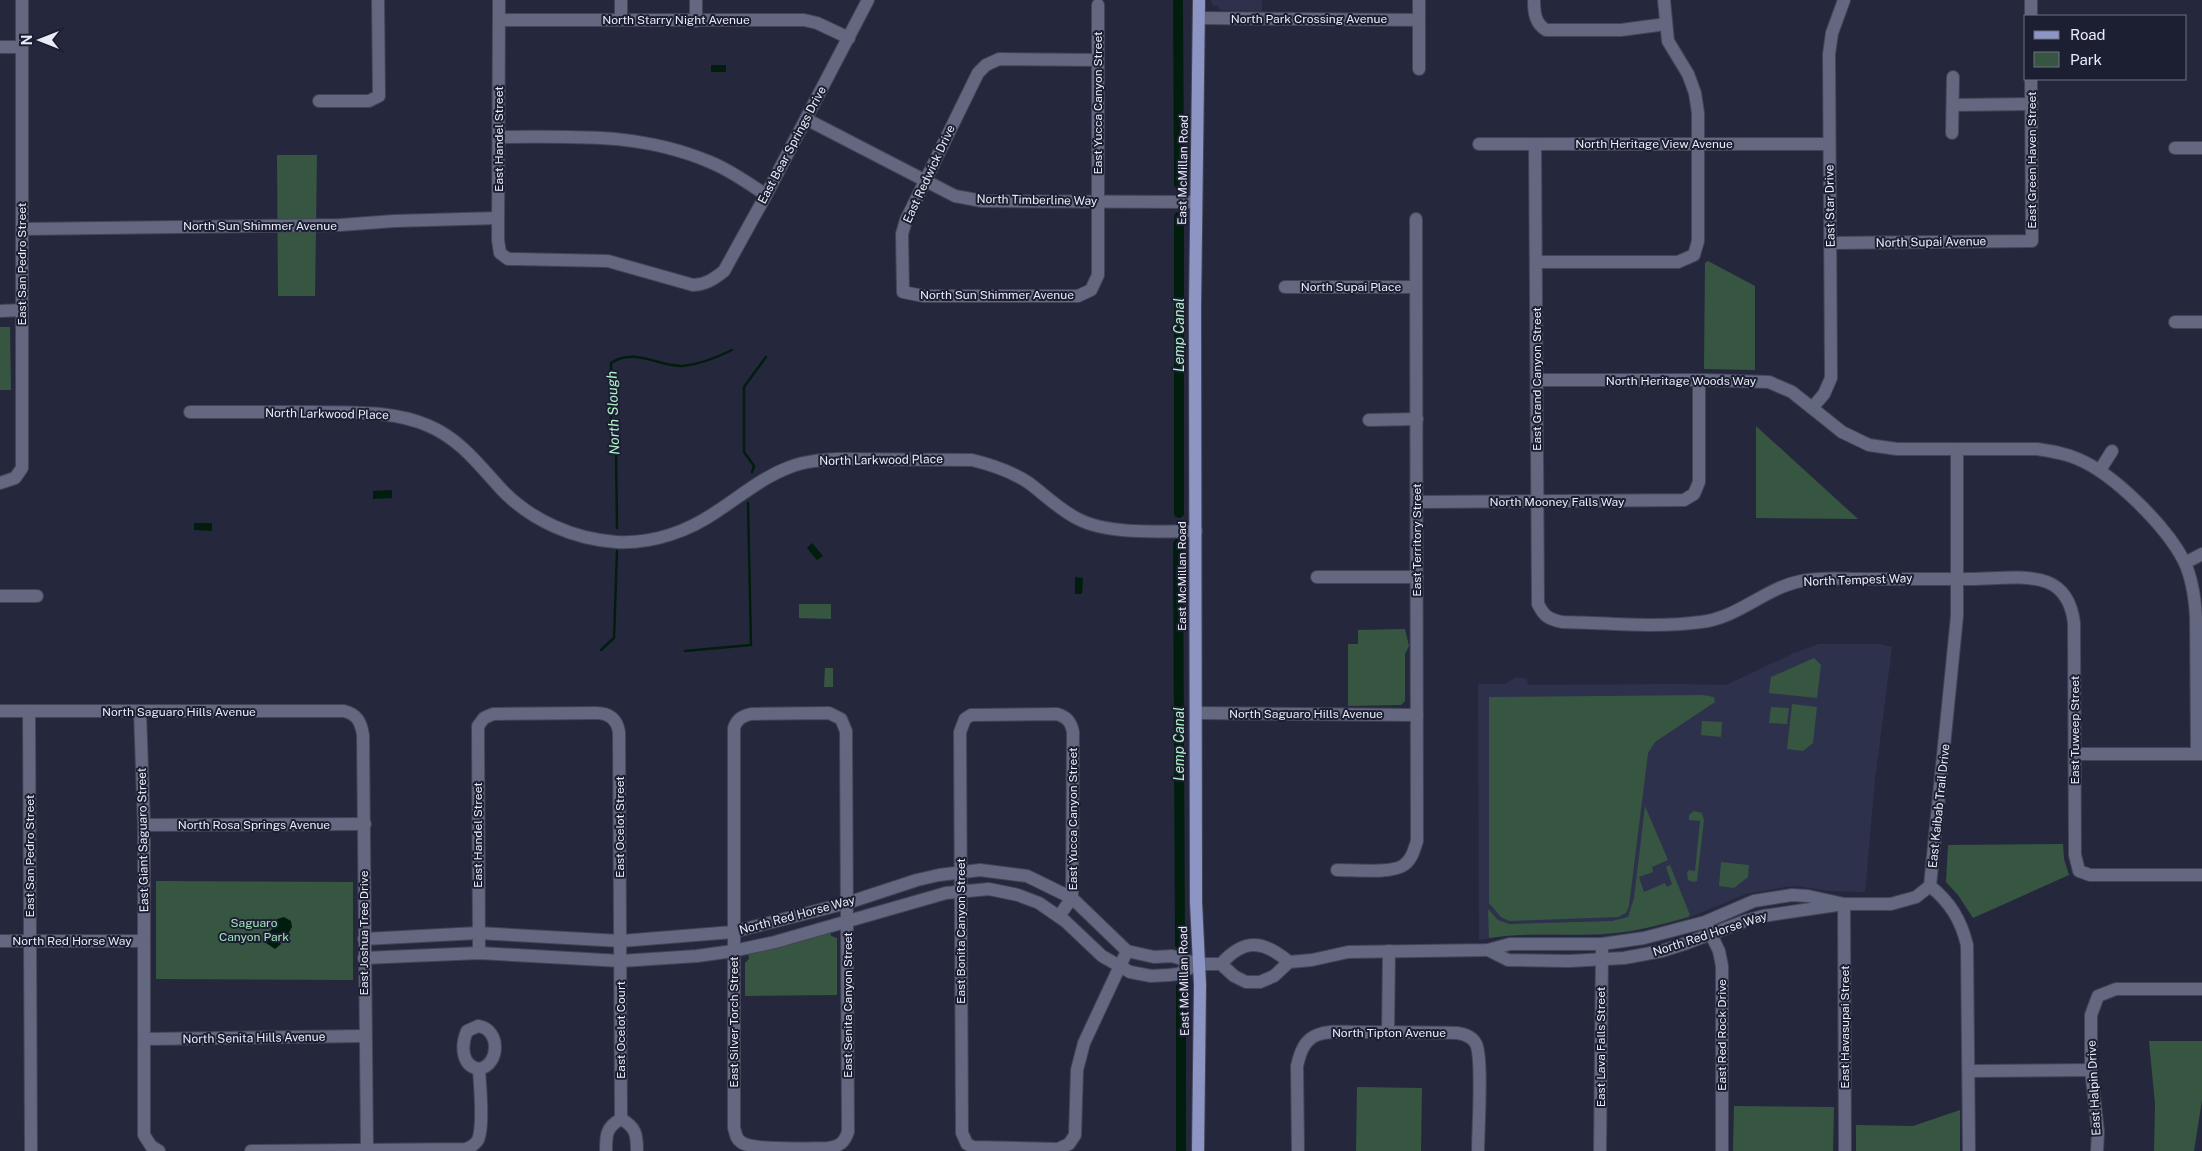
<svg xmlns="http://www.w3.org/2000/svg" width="2202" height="1151" font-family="'Public Sans',sans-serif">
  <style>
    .built { fill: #2e314b }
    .green { fill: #365642 }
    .water { fill: #011d0d }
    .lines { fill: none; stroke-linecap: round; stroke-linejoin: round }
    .stream { stroke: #011d0d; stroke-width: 2.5 }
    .canal { stroke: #011d0d; stroke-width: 10 }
    .minor-casing { stroke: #434556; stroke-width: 14 }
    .major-casing { stroke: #434556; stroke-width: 14 }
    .minor { stroke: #63677f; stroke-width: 12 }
    .major { stroke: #8d95c5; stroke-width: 12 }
    .labels { text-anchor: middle; stroke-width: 4; stroke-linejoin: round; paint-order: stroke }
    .street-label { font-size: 12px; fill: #e9ebf9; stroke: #1c1f32 }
    .park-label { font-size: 12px; fill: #a4e6bc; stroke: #1c1f32 }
    .water-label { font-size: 14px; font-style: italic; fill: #aff2c7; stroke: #1c1f32 }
  </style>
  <rect width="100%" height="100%" fill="#25283d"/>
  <g class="built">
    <path d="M1211,0H1262V11L1220,10L1218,6H1213Z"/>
    <path d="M1819,644H1880L1892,647L1875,780L1865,892L1829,891L1797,886L1785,887L1746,894L1688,918L1630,932L1602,935H1511L1479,940L1478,684H1505L1517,677L1526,679L1529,685L1678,684L1726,685L1794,653Z"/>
  </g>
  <g class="green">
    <path d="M277,155H317L315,296H278Z"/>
    <path d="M1708,261L1755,286V370L1704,369L1705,263Z"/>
    <path d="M0,327H10L11,390H0Z"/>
    <path d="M1756,426L1858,519L1756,518Z"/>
    <path d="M799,604H831V619L799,618Z"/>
    <path d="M1405,629L1409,646L1405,654V701L1401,705L1348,706V644H1358V630Z"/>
    <path d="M1814,658L1821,665L1817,698L1769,693L1771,677Z"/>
    <path d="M825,668H833V687H824Z"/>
    <path d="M1703,695L1714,697L1715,702L1655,742L1648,753L1629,906L1626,913L1618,917L1509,921L1501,917L1489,903V697Z"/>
    <path d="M1792,704L1817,707L1813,743L1803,751L1787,749Z"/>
    <path d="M1771,707L1789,708L1787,724L1769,723Z"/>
    <path d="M1702,721L1722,722L1721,737L1701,735Z"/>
    <path d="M1645,806L1668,860L1652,867L1653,872L1639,877L1644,892L1665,883L1667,887L1672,884L1666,867L1670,865L1690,915L1688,917C1660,925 1630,933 1601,934C1563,936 1526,932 1489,938L1488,909L1498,920L1509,924L1612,921L1628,917L1634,898Z"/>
    <path d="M1694,811L1702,813L1704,820L1697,881L1693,882L1688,880L1687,873L1689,870L1695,871L1700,821L1689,820V815Z"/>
    <path d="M2063,844L2064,859L2069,875L1973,918L1958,895L1946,882L1948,845Z"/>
    <path d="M1721,862L1749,865L1748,877L1734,888L1719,886Z"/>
    <path d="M156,881L353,882V980L156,979Z"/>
    <path d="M830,931L831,936L837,938V995L745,996V963L749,959L748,952Z"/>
    <path d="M2149,1041H2202V1100L2194,1151H2154L2155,1104Z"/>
    <path d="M1357,1087L1422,1088L1421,1151H1356Z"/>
    <path d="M1734,1106L1834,1107L1833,1151H1733Z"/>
    <path d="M1960,1110V1151H1856V1125L1913,1126Z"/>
  </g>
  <g class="water">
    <rect x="711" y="65" width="15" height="7"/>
    <path d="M392,490V498L373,499V491Z"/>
    <path d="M194,523H212V531L194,530Z"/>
    <path d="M812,543L823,556L817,560L807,548Z"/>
    <path d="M1075,577L1083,578L1082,594H1075Z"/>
    <path d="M284,917L291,921L292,927L288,934L281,937L279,941L281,944L275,949L266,943L264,936L272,929L277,919Z"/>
  </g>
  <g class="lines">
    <g class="stream">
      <path d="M752,472L754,466L744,452V387L766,357"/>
      <path d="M617,528L616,448L611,436V363C635,347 658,367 683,366C701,364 716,358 732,350"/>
      <path d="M601,650L614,638L617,551"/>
      <path d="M685,651L751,645L748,503"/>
    </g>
    <g class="canal">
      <path d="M1178,0L1179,184"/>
      <path d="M1179,513V217"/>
      <path d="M1178,544L1180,945"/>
      <path d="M1181,987V1151"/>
    </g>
    <defs>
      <g id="minor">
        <path d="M499,0L498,240L500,253L508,259H516L608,261L693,285C705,285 714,279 724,271L766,195L868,0"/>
        <path d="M696,0V21"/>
        <path d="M1419,0V69"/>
        <path d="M1534,0C1534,13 1535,23 1546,30H1621L1666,24"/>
        <path d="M2031,0V16"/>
        <path d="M1098,5V275L1091,290L1078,296H923L903,292L902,234L906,220L978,73L986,65L999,59L1098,60"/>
        <path d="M1199,18L1419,20"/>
        <path d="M499,20H804L817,23L849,38"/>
        <path d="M621,20V0"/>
        <path d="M0,47H22"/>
        <path d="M319,101H369L379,96L378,0"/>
        <path d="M1953,105L2032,104"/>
        <path d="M806,119L955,196L982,201L1196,202"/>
        <path d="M1952,133L1953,77"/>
        <path d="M499,137C574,137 639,132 710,162C730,170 748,183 766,195"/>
        <path d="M1479,144H1829"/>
        <path d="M1535,144L1538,604C1544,616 1548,619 1562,622C1607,623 1656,628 1701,622C1738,618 1765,588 1801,581C1820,577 1842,579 1862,579C1898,579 1935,579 1971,579C1995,579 2024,574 2047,582C2065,589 2072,606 2074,623L2075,855L2079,871L2090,875H2202"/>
        <path d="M2175,148H2202"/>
        <path d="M22,229L340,225L394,221L498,218"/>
        <path d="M1830,243L2032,241L2031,79"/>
        <path d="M1536,262H1678L1694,255L1698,241V113L1695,93L1688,74L1668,41L1664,0"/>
        <path d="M1285,287H1416"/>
        <path d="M0,311L22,310"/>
        <path d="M2175,322H2202"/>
        <path d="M1537,380H1704L1769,382L1792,392L1842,432L1869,445L1897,449H2037C2051,451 2065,453 2078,459C2114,474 2166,526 2184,561C2192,578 2195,599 2196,617L2197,754"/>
        <path d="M1812,408L1824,394L1831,378L1829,54L1832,33L1844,0"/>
        <path d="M190,412C231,412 273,412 314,412C353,413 393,410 429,426C460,439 480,466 502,490C532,521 574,539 616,542C653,544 689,531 719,510C742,495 763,477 790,467C805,461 822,460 838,459L972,460C993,465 1011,471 1029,483C1045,495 1060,510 1078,519C1109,535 1161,531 1196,531"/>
        <path d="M1369,420L1417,419"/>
        <path d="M2100,470L2112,451"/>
        <path d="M0,483L15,478L22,468V0"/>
        <path d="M1417,502L1684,500L1694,494L1699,482V380"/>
        <path d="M2185,563L2202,554"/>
        <path d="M1317,577H1417"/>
        <path d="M0,596H37"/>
        <path d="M0,711H344C357,714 361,722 363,735L367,1151"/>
        <path d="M29,712L31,1151"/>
        <path d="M140,712L144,825V1135L151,1146L159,1151"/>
        <path d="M829,713L841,719L846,731L848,1132C844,1143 840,1146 828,1148C811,1148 752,1151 741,1142C736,1139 736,1134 734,1128V728C737,719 742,716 751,714Z"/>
        <path d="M1196,713L1417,715"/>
        <path d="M2075,754H2202"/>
        <path d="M144,825L365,824"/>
        <path d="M1337,870C1353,870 1392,874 1404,865C1412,859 1414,850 1417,841L1416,219"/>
        <path d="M1930,886L1957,616V449"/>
        <path d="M1930,886C1950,902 1961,920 1967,945L1969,1151"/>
        <path d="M1844,904L1845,1151"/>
        <path d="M1059,916L1072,898L1073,732C1071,722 1067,717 1057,714L971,715L965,719L960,732L962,1133L967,1144L973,1147L1058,1149L1069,1144L1075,1135L1077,1070L1084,1043L1127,951"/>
        <path d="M1707,926L1719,951L1722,966V1151"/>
        <path d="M364,939L478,933L621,941L733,932L847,903L917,880L939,875L980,870L1027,876L1072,898L1127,951L1154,957L1172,956L1198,964H1221L1234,976L1246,982H1260L1274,976L1289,962L1312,960L1348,952L1488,950L1510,944H1602L1644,938L1705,922L1754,901L1792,895L1808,896L1844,904"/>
        <path d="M0,941H144"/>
        <path d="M1488,950L1508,960L1569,961L1624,958L1662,951L1687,943L1745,921L1763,916L1844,904H1891L1916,897L1930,886"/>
        <path d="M479,953L478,726L484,718L493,714L596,713C609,713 617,719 619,732L621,1119"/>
        <path d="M364,958L479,953L621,961L697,956L733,951L775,942L946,893L989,889L1018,895L1039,903L1065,921L1102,956L1130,972L1151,976L1169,975L1178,974L1198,964"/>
        <path d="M1221,964C1244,938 1263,940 1289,962"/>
        <path d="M1388,1032L1389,951"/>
        <path d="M144,1039L364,1036"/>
        <path d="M1970,1071L2091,1070"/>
        <path d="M621,1119C636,1127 637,1135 637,1151"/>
        <path d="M251,1151L466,1149C471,1147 475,1145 478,1140C484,1126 480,1086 479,1069C461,1066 461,1045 467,1031L478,1026C501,1029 500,1065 479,1069"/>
        <path d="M606,1151C606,1135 606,1127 621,1119"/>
        <path d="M1298,1151L1297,1066C1300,1053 1304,1040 1317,1035C1329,1030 1343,1032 1356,1032C1389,1032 1423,1032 1457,1033C1465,1034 1472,1036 1476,1044C1483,1058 1478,1131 1478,1151"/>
        <path d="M1600,1151L1602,951"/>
        <path d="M2097,1151L2098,1132L2091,1070V1015L2098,996L2116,989H2202"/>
      </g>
      <path id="major" d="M1198,1151L1200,985L1196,902L1195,308L1199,0"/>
    </defs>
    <use href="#minor" class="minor-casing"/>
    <use href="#major" class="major-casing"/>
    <use href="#minor" class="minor"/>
    <use href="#major" class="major"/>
  </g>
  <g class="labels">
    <g class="street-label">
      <text x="1309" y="23">North Park Crossing Avenue</text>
      <text x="676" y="24">North Starry Night Avenue</text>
      <text transform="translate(1098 103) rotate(-90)" y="4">East Yucca Canyon Street</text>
      <text transform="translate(499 139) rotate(-90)" y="4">East Handel Street</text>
      <text x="1654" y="148">North Heritage View Avenue</text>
      <text transform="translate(792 145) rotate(-62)" y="4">East Bear Springs Drive</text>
      <text transform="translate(2032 160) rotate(-90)" y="4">East Green Haven Street</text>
      <text transform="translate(1183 170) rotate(-89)" y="4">East McMillan Road</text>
      <text transform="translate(929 174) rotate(-65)" y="4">East Redwick Drive</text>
      <text transform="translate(1037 200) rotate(1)" y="4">North Timberline Way</text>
      <text transform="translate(1830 206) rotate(-91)" y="4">East Star Drive</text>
      <text x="260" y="230">North Sun Shimmer Avenue</text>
      <text transform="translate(1931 242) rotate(-1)" y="4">North Supai Avenue</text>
      <text transform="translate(22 264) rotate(-90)" y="4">East San Pedro Street</text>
      <text x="1351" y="291">North Supai Place</text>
      <text x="997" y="299">North Sun Shimmer Avenue</text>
      <text transform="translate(1537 379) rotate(-90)" y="4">East Grand Canyon Street</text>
      <text x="1681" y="385">North Heritage Woods Way</text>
      <text transform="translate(327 414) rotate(1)" y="4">North Larkwood Place</text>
      <text transform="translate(881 460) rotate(-1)" y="4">North Larkwood Place</text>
      <text x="1557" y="506">North Mooney Falls Way</text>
      <text transform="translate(1417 540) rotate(-90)" y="4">East Territory Street</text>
      <text transform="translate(1182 576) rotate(-90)" y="4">East McMillan Road</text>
      <text transform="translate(1858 580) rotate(-2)" y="4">North Tempest Way</text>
      <text x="179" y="716">North Saguaro Hills Avenue</text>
      <text x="1306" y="718">North Saguaro Hills Avenue</text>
      <text transform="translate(2075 730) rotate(-90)" y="4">East Tuweep Street</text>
      <text transform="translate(1939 806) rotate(-84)" y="4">East Kaibab Trail Drive</text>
      <text transform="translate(1073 819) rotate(-90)" y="4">East Yucca Canyon Street</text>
      <text x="254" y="829">North Rosa Springs Avenue</text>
      <text transform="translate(620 827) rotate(-90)" y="4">East Ocelot Street</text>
      <text transform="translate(478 835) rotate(-90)" y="4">East Handel Street</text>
      <text transform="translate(143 840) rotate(-91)" y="4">East Giant Saguaro Street</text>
      <text transform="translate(30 856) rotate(-90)" y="4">East San Pedro Street</text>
      <text transform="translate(797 915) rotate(-15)" y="4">North Red Horse Way</text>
      <text transform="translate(961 931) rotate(-90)" y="4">East Bonita Canyon Street</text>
      <text transform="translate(364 933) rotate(-90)" y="4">East Joshua Tree Drive</text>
      <text transform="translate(1710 934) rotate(-18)" y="4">North Red Horse Way</text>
      <text x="72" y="945">North Red Horse Way</text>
      <text transform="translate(1184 981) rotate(-91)" y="4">East McMillan Road</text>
      <text transform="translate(848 1005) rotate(-90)" y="4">East Senita Canyon Street</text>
      <text transform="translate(734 1022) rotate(-90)" y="4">East Silver Torch Street</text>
      <text transform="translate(1845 1027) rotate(-90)" y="4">East Havasupai Street</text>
      <text transform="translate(621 1030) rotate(-90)" y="4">East Ocelot Court</text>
      <text x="1389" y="1037">North Tipton Avenue</text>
      <text transform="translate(1722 1035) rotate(-90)" y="4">East Red Rock Drive</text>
      <text transform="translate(254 1038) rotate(-1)" y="4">North Senita Hills Avenue</text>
      <text transform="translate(1601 1047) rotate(-90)" y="4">East Lava Falls Street</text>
      <text transform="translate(2094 1088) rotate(-93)" y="4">East Halpin Drive</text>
    </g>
    <g class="park-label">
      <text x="254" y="927">Saguaro<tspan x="254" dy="14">Canyon Park</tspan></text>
    </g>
    <g class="water-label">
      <text transform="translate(1179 335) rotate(-90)" y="5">Lemp Canal</text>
      <text transform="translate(613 413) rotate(-92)" y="5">North Slough</text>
      <text transform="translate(1179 744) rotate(-90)" y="5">Lemp Canal</text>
    </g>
  </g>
  <rect x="2024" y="15" width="162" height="65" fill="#1c1f32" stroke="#6e7182"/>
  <rect x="2034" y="31" width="25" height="8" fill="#8d95c5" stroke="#6e7182"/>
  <text x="2070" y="40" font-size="15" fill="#e9ebf9">Road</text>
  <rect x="2034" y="52" width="25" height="15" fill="#365642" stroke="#6e7182"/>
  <text x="2070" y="65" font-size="15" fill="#e9ebf9">Park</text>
  <g transform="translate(40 40) rotate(270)" stroke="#1c1f32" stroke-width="4" paint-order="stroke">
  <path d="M0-4L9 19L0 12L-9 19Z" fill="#e9ebf9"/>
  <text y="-8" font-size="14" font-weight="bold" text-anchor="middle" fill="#e9ebf9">N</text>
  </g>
</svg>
